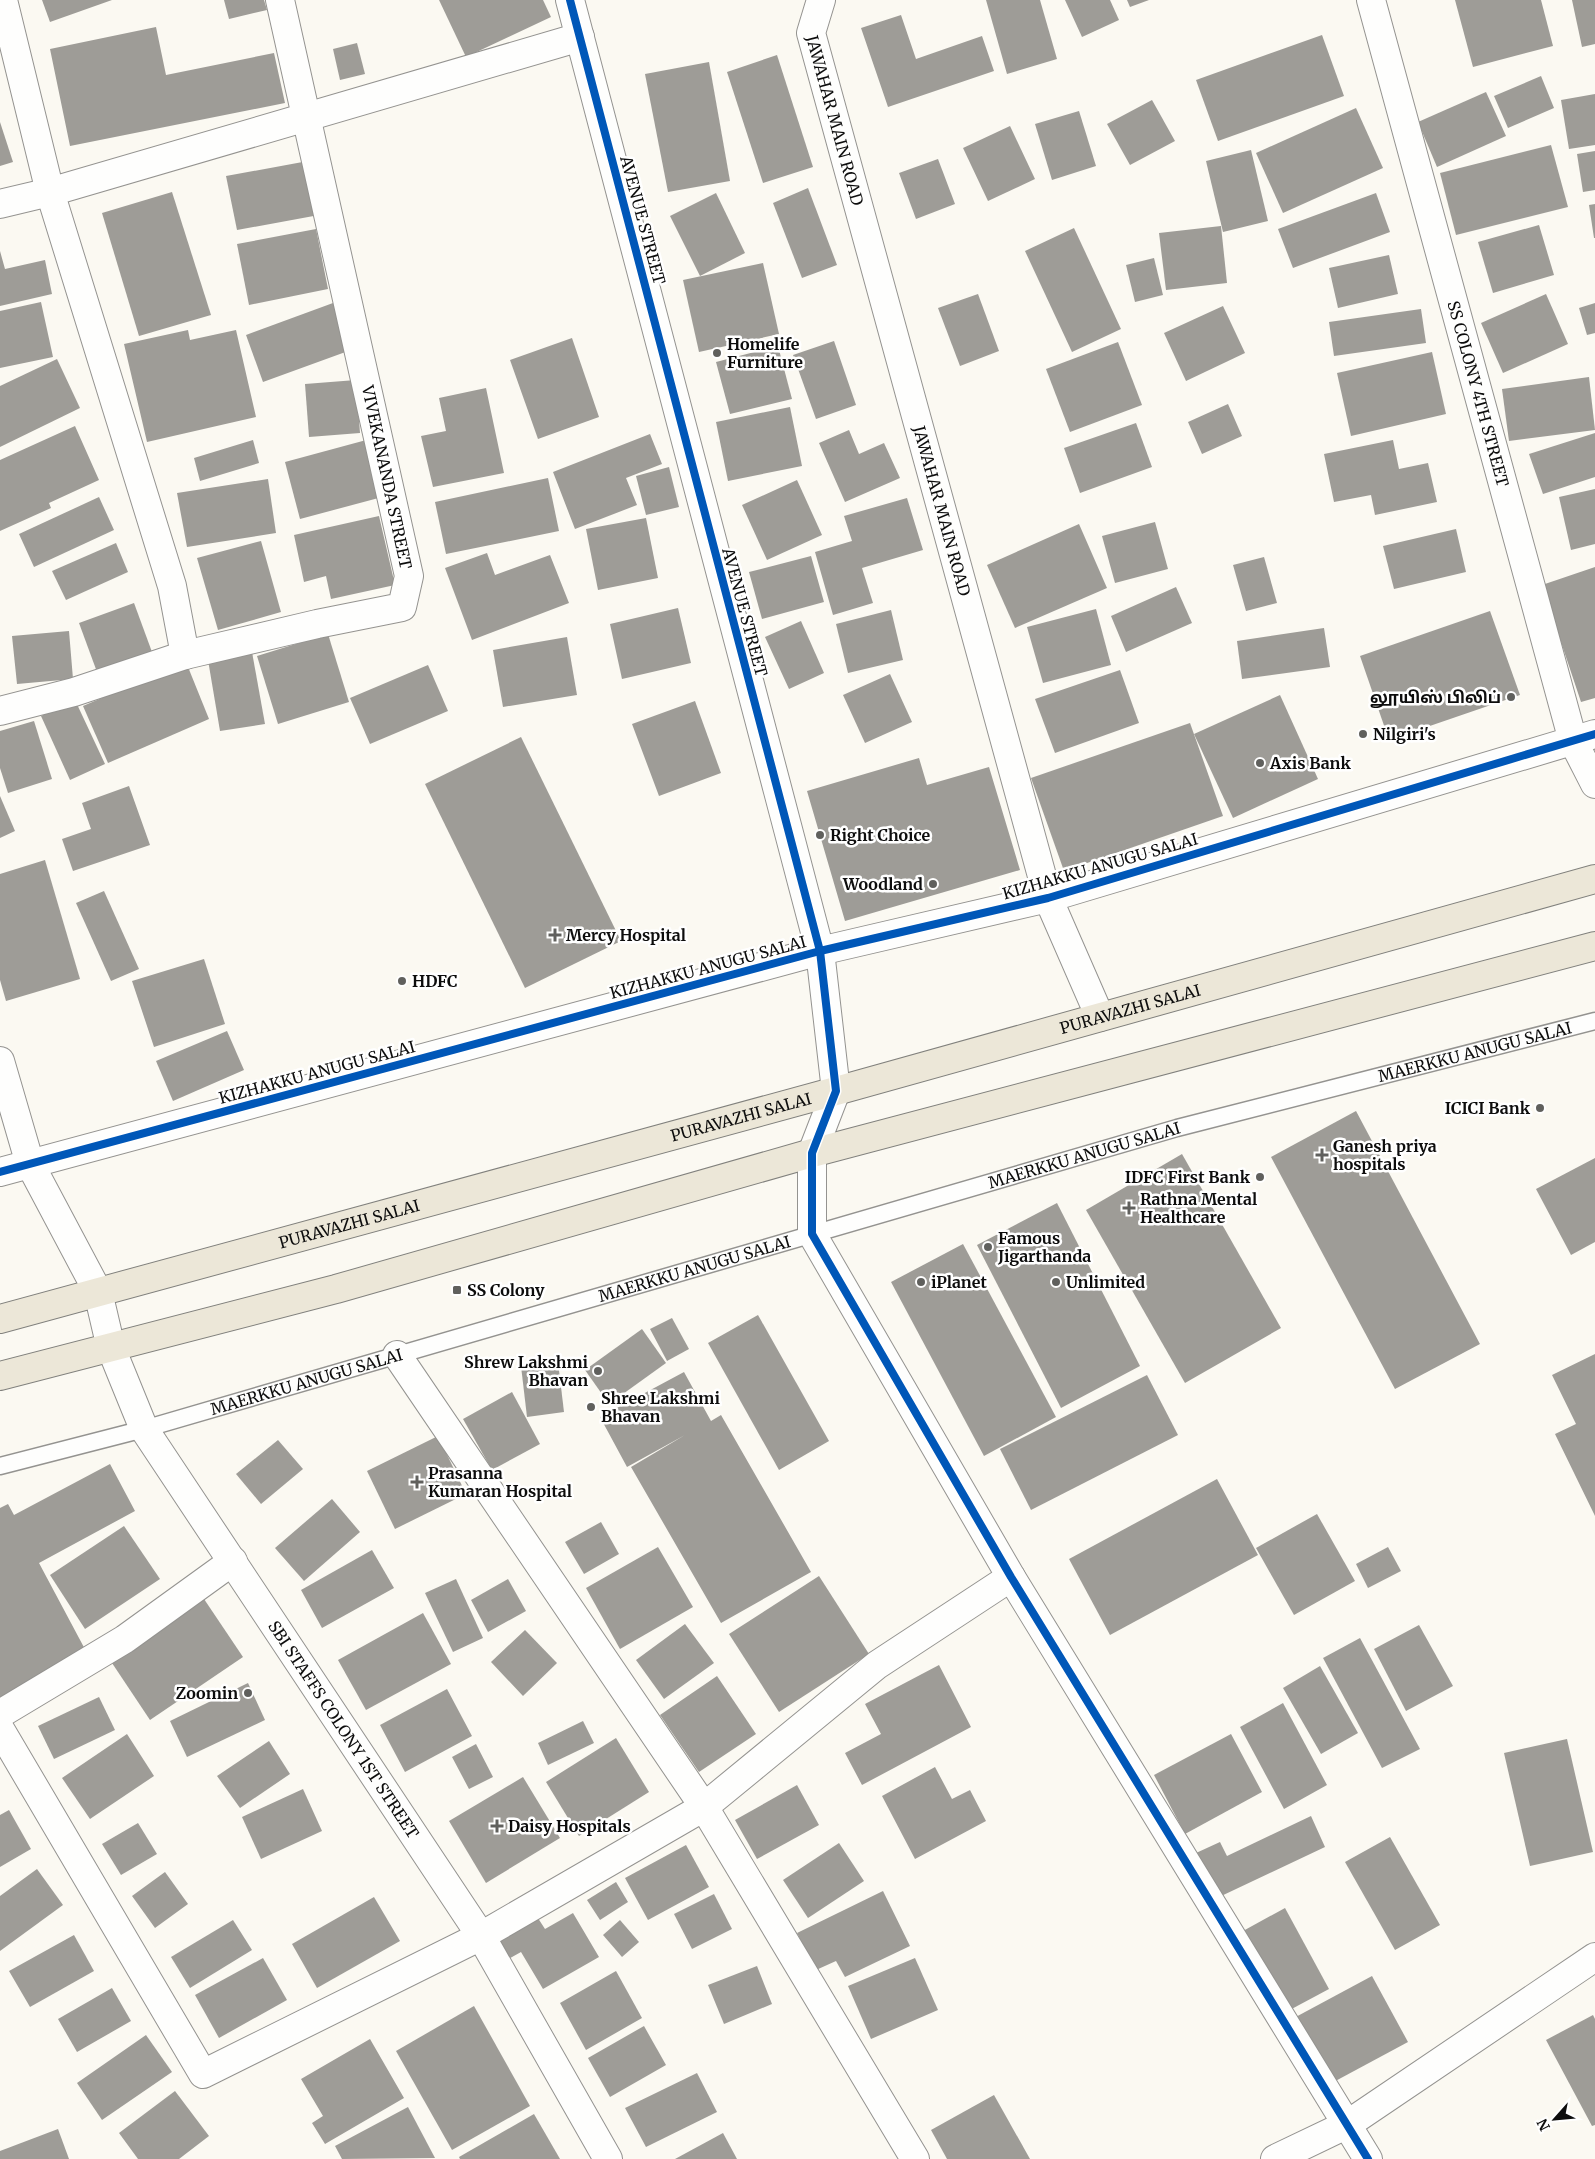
<svg xmlns="http://www.w3.org/2000/svg" width="1595" height="2159" font-family="Merriweather,'Noto Sans Tamil',serif">
  <style>
    .building { fill: #9e9c97 }
    .lines { fill: none; stroke-linecap: round; stroke-linejoin: round }
    .service-casing { stroke: #949390; stroke-width: 19 }
    .minor-casing { stroke: #949390; stroke-width: 30 }
    .tertiary-casing { stroke: #949390; stroke-width: 30 }
    .primary-casing { stroke: #81817d; stroke-width: 30 }
    .service { stroke: #fefefd; stroke-width: 16 }
    .minor { stroke: #fefefd; stroke-width: 28 }
    .tertiary { stroke: #fefefd; stroke-width: 28 }
    .primary { stroke: #ece7d8; stroke-width: 28 }
    .cycleway-casing { stroke: #fff; stroke-width: 11 }
    .cycleway { stroke: #0057b8; stroke-width: 8 }
    .poi-dot { fill: #60605d; stroke: #fff; stroke-width: 2 }
    .labels { text-anchor: middle; stroke-width: 5; stroke-linejoin: round; paint-order: stroke }
    .street-label { font-size: 16px; fill: #0d0d0d; stroke: #fff }
    .poi-label { font-size: 16px; font-weight: bold; fill: #0d0d0d; stroke: #fff; text-anchor: start }
  </style>
  <rect width="100%" height="100%" fill="#fbf9f2"/>
  <g class="building">
    <path d="M42,0H112L50,22Z"/>
    <path d="M224,0H264L267,10L229,19Z"/>
    <path d="M439,0H543L551,17L466,57Z"/>
    <path d="M986,0H1040L1057,59L1007,74Z"/>
    <path d="M1065,0H1110L1119,20L1082,37Z"/>
    <path d="M1127,0H1149L1130,7Z"/>
    <path d="M1455,0H1541L1553,46L1473,67Z"/>
    <path d="M1572,0H1595V44L1582,47Z"/>
    <path d="M901,15L916,59L982,36L994,71L888,107L861,28Z"/>
    <path d="M156,27L166,75L274,53L285,103L70,146L50,49Z"/>
    <path d="M1322,35L1344,96L1218,141L1196,80Z"/>
    <path d="M357,43L365,74L340,80L333,49Z"/>
    <path d="M777,55L813,167L763,183L727,72Z"/>
    <path d="M709,62L730,181L668,192L645,74Z"/>
    <path d="M1541,76L1554,108L1508,128L1494,96Z"/>
    <path d="M1486,92L1506,136L1437,167L1418,122Z"/>
    <path d="M1595,94V145L1569,149L1561,100Z"/>
    <path d="M1152,100L1175,141L1130,165L1107,124Z"/>
    <path d="M1356,108L1383,168L1283,213L1256,153Z"/>
    <path d="M1079,111L1096,166L1052,180L1035,124Z"/>
    <path d="M0,122L13,162L0,166Z"/>
    <path d="M1010,126L1035,179L988,201L963,148Z"/>
    <path d="M1551,145L1568,207L1456,235L1440,173Z"/>
    <path d="M1251,150L1268,221L1223,232L1206,161Z"/>
    <path d="M1595,151V190L1583,192L1577,154Z"/>
    <path d="M938,159L955,204L916,219L899,173Z"/>
    <path d="M308,161L319,215L237,230L226,176Z"/>
    <path d="M808,188L837,265L802,278L773,203Z"/>
    <path d="M172,192L211,315L139,336L102,213Z"/>
    <path d="M716,193L745,253L700,276L670,216Z"/>
    <path d="M1376,193L1390,232L1293,268L1278,229Z"/>
    <path d="M1595,204V238H1594L1589,205Z"/>
    <path d="M1539,225L1554,275L1493,293L1478,242Z"/>
    <path d="M1221,226L1227,283L1166,290L1159,233Z"/>
    <path d="M1074,228L1121,329L1072,352L1025,251Z"/>
    <path d="M316,229L328,289L249,305L237,244Z"/>
    <path d="M0,251L5,269L45,260L52,294L0,306Z"/>
    <path d="M1389,255L1398,294L1338,308L1329,268Z"/>
    <path d="M1154,258L1163,295L1135,302L1126,265Z"/>
    <path d="M763,263L779,334L699,352L683,280Z"/>
    <path d="M978,294L999,351L960,366L938,308Z"/>
    <path d="M1546,294L1568,344L1503,373L1481,323Z"/>
    <path d="M41,302L53,357L0,368V311Z"/>
    <path d="M333,303L351,350L263,382L246,335Z"/>
    <path d="M1595,303V333L1587,335L1579,308Z"/>
    <path d="M1223,306L1245,353L1186,381L1164,333Z"/>
    <path d="M1421,309L1426,343L1334,356L1329,322Z"/>
    <path d="M188,330L190,340L236,330L256,417L147,442L124,344Z"/>
    <path d="M572,338L599,417L538,439L510,360Z"/>
    <path d="M834,341L856,405L816,419L793,355Z"/>
    <path d="M1118,342L1142,405L1070,432L1046,369Z"/>
    <path d="M778,346L792,399L730,414L716,362Z"/>
    <path d="M1432,352L1446,414L1351,436L1337,373Z"/>
    <path d="M57,359L80,408L0,447V386Z"/>
    <path d="M1589,377L1595,430L1509,441L1502,389Z"/>
    <path d="M356,380L360,433L309,437L305,384Z"/>
    <path d="M486,388L504,473L433,487L421,436L446,431L439,398Z"/>
    <path d="M1228,404L1242,436L1202,454L1188,422Z"/>
    <path d="M790,407L802,466L728,481L716,422Z"/>
    <path d="M1136,423L1152,467L1080,493L1064,448Z"/>
    <path d="M75,426L99,480L49,503L51,508L0,531V460Z"/>
    <path d="M849,430L859,454L884,443L900,478L845,502L819,443Z"/>
    <path d="M1595,433V477L1543,494L1529,454Z"/>
    <path d="M650,434L662,464L626,478L637,505L575,529L553,472Z"/>
    <path d="M370,439L386,496L300,519L285,462Z"/>
    <path d="M253,440L259,463L200,481L194,458Z"/>
    <path d="M1393,440L1399,469L1428,463L1437,502L1375,515L1371,495L1334,502L1324,454Z"/>
    <path d="M669,467L679,507L646,515L636,476Z"/>
    <path d="M548,478L559,531L446,554L435,502Z"/>
    <path d="M268,479L276,533L187,547L177,493Z"/>
    <path d="M797,480L822,535L767,560L742,505Z"/>
    <path d="M1595,489V544L1571,550L1559,497Z"/>
    <path d="M99,497L114,530L34,567L19,534Z"/>
    <path d="M907,498L923,550L862,568L873,603L833,615L815,552L852,541L844,516Z"/>
    <path d="M379,516L395,585L331,599L326,576L304,582L294,535Z"/>
    <path d="M646,518L658,578L598,590L586,529Z"/>
    <path d="M1155,522L1168,569L1115,583L1102,536Z"/>
    <path d="M1079,524L1107,588L1015,628L987,565Z"/>
    <path d="M1456,529L1466,572L1394,589L1383,546Z"/>
    <path d="M261,541L281,612L218,630L197,558Z"/>
    <path d="M116,543L128,572L66,600L52,571Z"/>
    <path d="M487,553L495,575L550,555L569,603L472,640L445,568Z"/>
    <path d="M811,556L824,602L762,619L749,572Z"/>
    <path d="M1264,557L1277,603L1246,611L1233,565Z"/>
    <path d="M1595,567V698L1581,702L1542,585Z"/>
    <path d="M1176,587L1192,623L1126,652L1111,616Z"/>
    <path d="M134,603L152,652L97,672L79,623Z"/>
    <path d="M678,608L691,663L622,679L610,624Z"/>
    <path d="M1096,609L1111,665L1043,683L1027,627Z"/>
    <path d="M891,610L903,660L848,673L836,624Z"/>
    <path d="M1490,611L1520,695L1389,740L1360,656Z"/>
    <path d="M801,621L824,673L789,689L765,637Z"/>
    <path d="M1324,628L1330,667L1242,679L1237,641Z"/>
    <path d="M69,631L73,679L17,684L12,636Z"/>
    <path d="M328,634L349,702L278,724L257,656Z"/>
    <path d="M567,637L577,695L503,707L493,650Z"/>
    <path d="M252,652L265,724L220,731L208,660Z"/>
    <path d="M186,662L209,719L108,763L83,706Z"/>
    <path d="M428,665L448,711L370,744L350,698Z"/>
    <path d="M1120,670L1139,723L1055,753L1035,699Z"/>
    <path d="M890,674L912,722L865,743L843,695Z"/>
    <path d="M1280,695L1318,779L1233,818L1194,734Z"/>
    <path d="M75,700L105,764L70,780L41,716Z"/>
    <path d="M695,701L721,773L659,796L632,724Z"/>
    <path d="M34,721L52,779L8,793L0,768V731Z"/>
    <path d="M1190,723L1223,816L1064,871L1031,778Z"/>
    <path d="M521,737L621,941L525,988L425,784Z"/>
    <path d="M919,758L927,785L989,767L1020,870L845,921L807,791Z"/>
    <path d="M129,786L150,845L73,871L62,839L91,829L82,803Z"/>
    <path d="M0,796L15,831L0,838Z"/>
    <path d="M45,860L80,979L6,1001L0,980V874Z"/>
    <path d="M104,891L139,969L111,981L76,903Z"/>
    <path d="M204,959L225,1024L154,1047L132,981Z"/>
    <path d="M227,1031L244,1070L173,1101L156,1061Z"/>
    <path d="M1356,1111L1480,1344L1395,1389L1271,1157Z"/>
    <path d="M1182,1154L1281,1328L1185,1383L1086,1210Z"/>
    <path d="M1595,1158V1242L1571,1255L1536,1189Z"/>
    <path d="M1057,1203L1140,1366L1061,1408L977,1245Z"/>
    <path d="M963,1244L1056,1417L984,1456L891,1282Z"/>
    <path d="M758,1315L829,1441L779,1470L708,1343Z"/>
    <path d="M672,1318L689,1349L667,1361L650,1329Z"/>
    <path d="M642,1329L666,1363L609,1404L585,1370Z"/>
    <path d="M1595,1354V1516L1555,1434L1576,1424L1552,1375Z"/>
    <path d="M558,1362L564,1412L527,1417L521,1366Z"/>
    <path d="M684,1372L711,1421L721,1415L811,1572L721,1623L631,1467L685,1435L627,1467L600,1417Z"/>
    <path d="M1147,1375L1178,1435L1031,1510L1000,1449Z"/>
    <path d="M512,1392L540,1444L492,1470L463,1419Z"/>
    <path d="M438,1436L466,1494L395,1529L367,1471Z"/>
    <path d="M278,1440L303,1469L261,1504L236,1474Z"/>
    <path d="M110,1464L135,1511L39,1563L87,1653L0,1701V1508L8,1504L14,1515Z"/>
    <path d="M1217,1479L1258,1555L1110,1635L1069,1559Z"/>
    <path d="M332,1499L360,1532L304,1581L275,1548Z"/>
    <path d="M1317,1514L1355,1581L1294,1615L1256,1548Z"/>
    <path d="M601,1522L619,1554L584,1574L565,1542Z"/>
    <path d="M124,1526L160,1579L85,1629L50,1575Z"/>
    <path d="M658,1547L693,1607L620,1649L586,1588Z"/>
    <path d="M1388,1547L1401,1571L1368,1588L1356,1564Z"/>
    <path d="M372,1550L394,1588L322,1628L301,1590Z"/>
    <path d="M819,1576L869,1654L779,1712L729,1634Z"/>
    <path d="M456,1579L483,1638L453,1652L425,1593Z"/>
    <path d="M508,1579L526,1611L488,1632L471,1600Z"/>
    <path d="M204,1599L243,1657L150,1720L112,1663Z"/>
    <path d="M423,1613L451,1664L366,1710L338,1660Z"/>
    <path d="M685,1624L714,1663L664,1699L636,1660Z"/>
    <path d="M1419,1625L1453,1686L1406,1711L1374,1649Z"/>
    <path d="M525,1630L557,1663L523,1696L491,1662Z"/>
    <path d="M1360,1638L1420,1749L1382,1768L1323,1658Z"/>
    <path d="M939,1665L971,1727L862,1785L845,1753L881,1734L865,1704Z"/>
    <path d="M1320,1666L1358,1733L1321,1754L1283,1688Z"/>
    <path d="M717,1676L756,1734L699,1772L660,1715Z"/>
    <path d="M248,1683L265,1720L187,1757L170,1721Z"/>
    <path d="M447,1689L472,1736L405,1772L380,1725Z"/>
    <path d="M99,1697L115,1730L54,1759L38,1726Z"/>
    <path d="M1283,1703L1327,1785L1284,1809L1240,1727Z"/>
    <path d="M583,1721L594,1743L548,1765L538,1743Z"/>
    <path d="M127,1734L154,1776L90,1819L62,1778Z"/>
    <path d="M1231,1734L1262,1792L1185,1834L1154,1775Z"/>
    <path d="M616,1738L649,1792L579,1836L546,1782Z"/>
    <path d="M1567,1739L1593,1852L1530,1866L1504,1753Z"/>
    <path d="M269,1741L290,1774L240,1808L217,1776Z"/>
    <path d="M476,1744L493,1777L469,1789L452,1757Z"/>
    <path d="M935,1767L952,1799L970,1790L986,1821L915,1859L882,1796Z"/>
    <path d="M523,1777L560,1838L486,1883L449,1821Z"/>
    <path d="M797,1785L819,1825L757,1859L735,1820Z"/>
    <path d="M303,1789L322,1831L261,1859L242,1817Z"/>
    <path d="M9,1810L31,1849L0,1867V1815Z"/>
    <path d="M1311,1816L1325,1847L1217,1898L1196,1853L1220,1842L1227,1856Z"/>
    <path d="M138,1823L157,1854L121,1875L102,1844Z"/>
    <path d="M1390,1837L1440,1925L1395,1950L1345,1862Z"/>
    <path d="M839,1843L864,1881L808,1918L783,1880Z"/>
    <path d="M686,1845L709,1887L648,1920L625,1878Z"/>
    <path d="M37,1869L63,1905L0,1951V1896Z"/>
    <path d="M165,1872L188,1904L155,1928L132,1896Z"/>
    <path d="M616,1882L628,1902L600,1920L587,1900Z"/>
    <path d="M883,1891L910,1946L845,1977L836,1961L816,1970L797,1933Z"/>
    <path d="M714,1894L732,1929L692,1949L674,1914Z"/>
    <path d="M374,1897L400,1941L317,1988L292,1944Z"/>
    <path d="M1285,1908L1329,1989L1286,2012L1243,1931Z"/>
    <path d="M534,1912L545,1929L573,1913L599,1957L543,1989L521,1952L505,1961L491,1936Z"/>
    <path d="M233,1920L252,1950L190,1988L171,1957Z"/>
    <path d="M620,1920L639,1942L622,1957L603,1935Z"/>
    <path d="M74,1935L94,1971L30,2007L9,1971Z"/>
    <path d="M263,1958L287,2000L219,2038L195,1995Z"/>
    <path d="M915,1958L938,2010L871,2039L848,1986Z"/>
    <path d="M757,1966L772,2004L724,2024L708,1985Z"/>
    <path d="M616,1971L642,2018L586,2050L560,2003Z"/>
    <path d="M1372,1976L1408,2042L1328,2085L1292,2019Z"/>
    <path d="M112,1988L131,2021L77,2052L58,2019Z"/>
    <path d="M474,2006L530,2106L452,2150L396,2051Z"/>
    <path d="M1593,2015L1595,2019V2125L1592,2126L1546,2040Z"/>
    <path d="M644,2026L666,2065L610,2097L588,2058Z"/>
    <path d="M146,2035L172,2072L102,2120L77,2083Z"/>
    <path d="M370,2039L404,2098L325,2144L312,2123L323,2116L301,2079Z"/>
    <path d="M697,2073L717,2112L646,2147L625,2108Z"/>
    <path d="M175,2091L209,2136L179,2159H138L119,2133Z"/>
    <path d="M994,2095L1030,2159H947L931,2130Z"/>
    <path d="M408,2107L435,2158L342,2159L335,2146Z"/>
    <path d="M534,2114L560,2159H460L459,2157Z"/>
    <path d="M58,2129L69,2159H0V2151Z"/>
    <path d="M723,2133L737,2159H675Z"/>
  </g>
  <g class="lines">
    <defs>
      <g id="service">
        <path id="s1" d="M0,1466L144,1429L1177,1128L1595,1021"/>
      </g>
      <g id="minor">
        <path d="M3,0L50,192L172,586L185,655"/>
        <path d="M570,0L820,951L836,1091L812,1153V1234L1011,1577L1368,2159"/>
        <path id="s2" d="M821,0L811,33L1048,898L1100,1017"/>
        <path id="s3" d="M1371,0L1573,741L1595,784"/>
        <path d="M0,204L50,192L580,37"/>
        <path d="M0,711L74,692L185,655L317,624L402,607L409,576L280,0"/>
        <path id="s4" d="M0,1061L30,1164L98,1292L111,1348L144,1429L481,1936L608,2159"/>
        <path d="M397,1355L704,1807L915,2159"/>
        <path d="M0,1714L125,1639L233,1561"/>
        <path d="M0,1729L203,2074L481,1936L704,1807L877,1665L1011,1577"/>
        <path d="M1275,2159L1348,2124L1595,1957"/>
      </g>
      <path id="tertiary" d="M0,1172L820,951L1048,898L1595,734"/>
      <g id="primary">
        <path id="s5" d="M0,1319L836,1091L1595,879"/>
        <path d="M0,1376L336,1289L812,1153L1595,946"/>
      </g>
    </defs>
    <use href="#service" class="service-casing"/>
    <use href="#minor" class="minor-casing"/>
    <use href="#tertiary" class="tertiary-casing"/>
    <use href="#primary" class="primary-casing"/>
    <use href="#service" class="service"/>
    <use href="#minor" class="minor"/>
    <use href="#tertiary" class="tertiary"/>
    <use href="#primary" class="primary"/>
    <defs>
      <g id="cycleway">
        <path d="M570,0L820,951L836,1091L812,1153V1234L1011,1577L1368,2159"/>
        <path d="M0,1172L820,951L1048,898L1595,734"/>
      </g>
    </defs>
    <use href="#cycleway" class="cycleway-casing"/>
    <use href="#cycleway" class="cycleway"/>
  </g>
  <g class="poi-dot">
    <circle cx="717" cy="353" r="5"/>
    <circle cx="1511" cy="697" r="5"/>
    <circle cx="1363" cy="734" r="5"/>
    <circle cx="1260" cy="763" r="5"/>
    <circle cx="820" cy="835" r="5"/>
    <circle cx="933" cy="884" r="5"/>
    <path d="M552.5 927.5h5v5h5v5h-5v5h-5v-5h-5v-5h5z"/>
    <circle cx="402" cy="981" r="5"/>
    <circle cx="1540" cy="1108" r="5"/>
    <path d="M1319.5 1147.5h5v5h5v5h-5v5h-5v-5h-5v-5h5z"/>
    <circle cx="1260" cy="1177" r="5"/>
    <path d="M1126.5 1200.5h5v5h5v5h-5v5h-5v-5h-5v-5h5z"/>
    <circle cx="988" cy="1247" r="5"/>
    <circle cx="921" cy="1282" r="5"/>
    <circle cx="1056" cy="1282" r="5"/>
    <rect x="452" y="1285" width="10" height="10" rx="2.5"/>
    <circle cx="598" cy="1371" r="5"/>
    <circle cx="591" cy="1407" r="5"/>
    <path d="M414.5 1474.5h5v5h5v5h-5v5h-5v-5h-5v-5h5z"/>
    <circle cx="248" cy="1693" r="5"/>
    <path d="M494.5 1818.5h5v5h5v5h-5v5h-5v-5h-5v-5h5z"/>
  </g>
  <g class="labels">
    <g class="street-label">
      <text dy="6" stroke="none"><textPath href="#s2" startOffset="125">JAWAHAR MAIN ROAD</textPath></text>
      <text transform="translate(643 220) rotate(75)" y="6">AVENUE STREET</text>
      <text dy="6" stroke="none"><textPath href="#s3" startOffset="408">SS COLONY 4TH STREET</textPath></text>
      <text transform="translate(387 477) rotate(78)" y="6">VIVEKANANDA STREET</text>
      <text dy="6" stroke="none"><textPath href="#s2" startOffset="530">JAWAHAR MAIN ROAD</textPath></text>
      <text transform="translate(745 612) rotate(75)" y="6">AVENUE STREET</text>
      <text transform="translate(1100 866) rotate(-16)" y="6">KIZHAKKU ANUGU SALAI</text>
      <text transform="translate(708 967) rotate(-15)" y="6">KIZHAKKU ANUGU SALAI</text>
      <text dy="6" stroke="none"><textPath href="#s5" startOffset="1172">PURAVAZHI SALAI</textPath></text>
      <text dy="6" stroke="none"><textPath href="#s1" startOffset="1532">MAERKKU ANUGU SALAI</textPath></text>
      <text transform="translate(317 1072) rotate(-15)" y="6">KIZHAKKU ANUGU SALAI</text>
      <text dy="6" stroke="none"><textPath href="#s5" startOffset="768">PURAVAZHI SALAI</textPath></text>
      <text dy="6" stroke="none"><textPath href="#s1" startOffset="1128">MAERKKU ANUGU SALAI</textPath></text>
      <text dy="6" stroke="none"><textPath href="#s5" startOffset="362">PURAVAZHI SALAI</textPath></text>
      <text dy="6" stroke="none"><textPath href="#s1" startOffset="722">MAERKKU ANUGU SALAI</textPath></text>
      <text dy="6" stroke="none"><textPath href="#s1" startOffset="318">MAERKKU ANUGU SALAI</textPath></text>
      <text dy="6" stroke="none"><textPath href="#s4" startOffset="758">SBI STAFFS COLONY 1ST STREET</textPath></text>
    </g>
    <g class="poi-label">
      <text x="727" y="350">Homelife<tspan x="727" dy="18">Furniture</tspan></text>
      <text x="1501" y="703" text-anchor="end">லூயிஸ் பிலிப்</text>
      <text x="1373" y="740">Nilgiri's</text>
      <text x="1270" y="769">Axis Bank</text>
      <text x="830" y="841">Right Choice</text>
      <text x="923" y="890" text-anchor="end">Woodland</text>
      <text x="566" y="941">Mercy Hospital</text>
      <text x="412" y="987">HDFC</text>
      <text x="1530" y="1114" text-anchor="end">ICICI Bank</text>
      <text x="1333" y="1152">Ganesh priya<tspan x="1333" dy="18">hospitals</tspan></text>
      <text x="1250" y="1183" text-anchor="end">IDFC First Bank</text>
      <text x="1140" y="1205">Rathna Mental<tspan x="1140" dy="18">Healthcare</tspan></text>
      <text x="998" y="1244">Famous<tspan x="998" dy="18">Jigarthanda</tspan></text>
      <text x="931" y="1288">iPlanet</text>
      <text x="1066" y="1288">Unlimited</text>
      <text x="467" y="1296">SS Colony</text>
      <text x="588" y="1368" text-anchor="end">Shrew Lakshmi<tspan x="588" dy="18">Bhavan</tspan></text>
      <text x="601" y="1404">Shree Lakshmi<tspan x="601" dy="18">Bhavan</tspan></text>
      <text x="428" y="1479">Prasanna<tspan x="428" dy="18">Kumaran Hospital</tspan></text>
      <text x="238" y="1699" text-anchor="end">Zoomin</text>
      <text x="508" y="1832">Daisy Hospitals</text>
    </g>
  </g>
  <g transform="translate(1555 2119) rotate(243)" stroke="#ffffff" stroke-width="4" paint-order="stroke">
  <path d="M0-4L9 19L0 12L-9 19Z" fill="#0d0d0d"/>
  <text y="-8" font-size="14" font-weight="bold" text-anchor="middle" fill="#0d0d0d">N</text>
  </g>
</svg>
